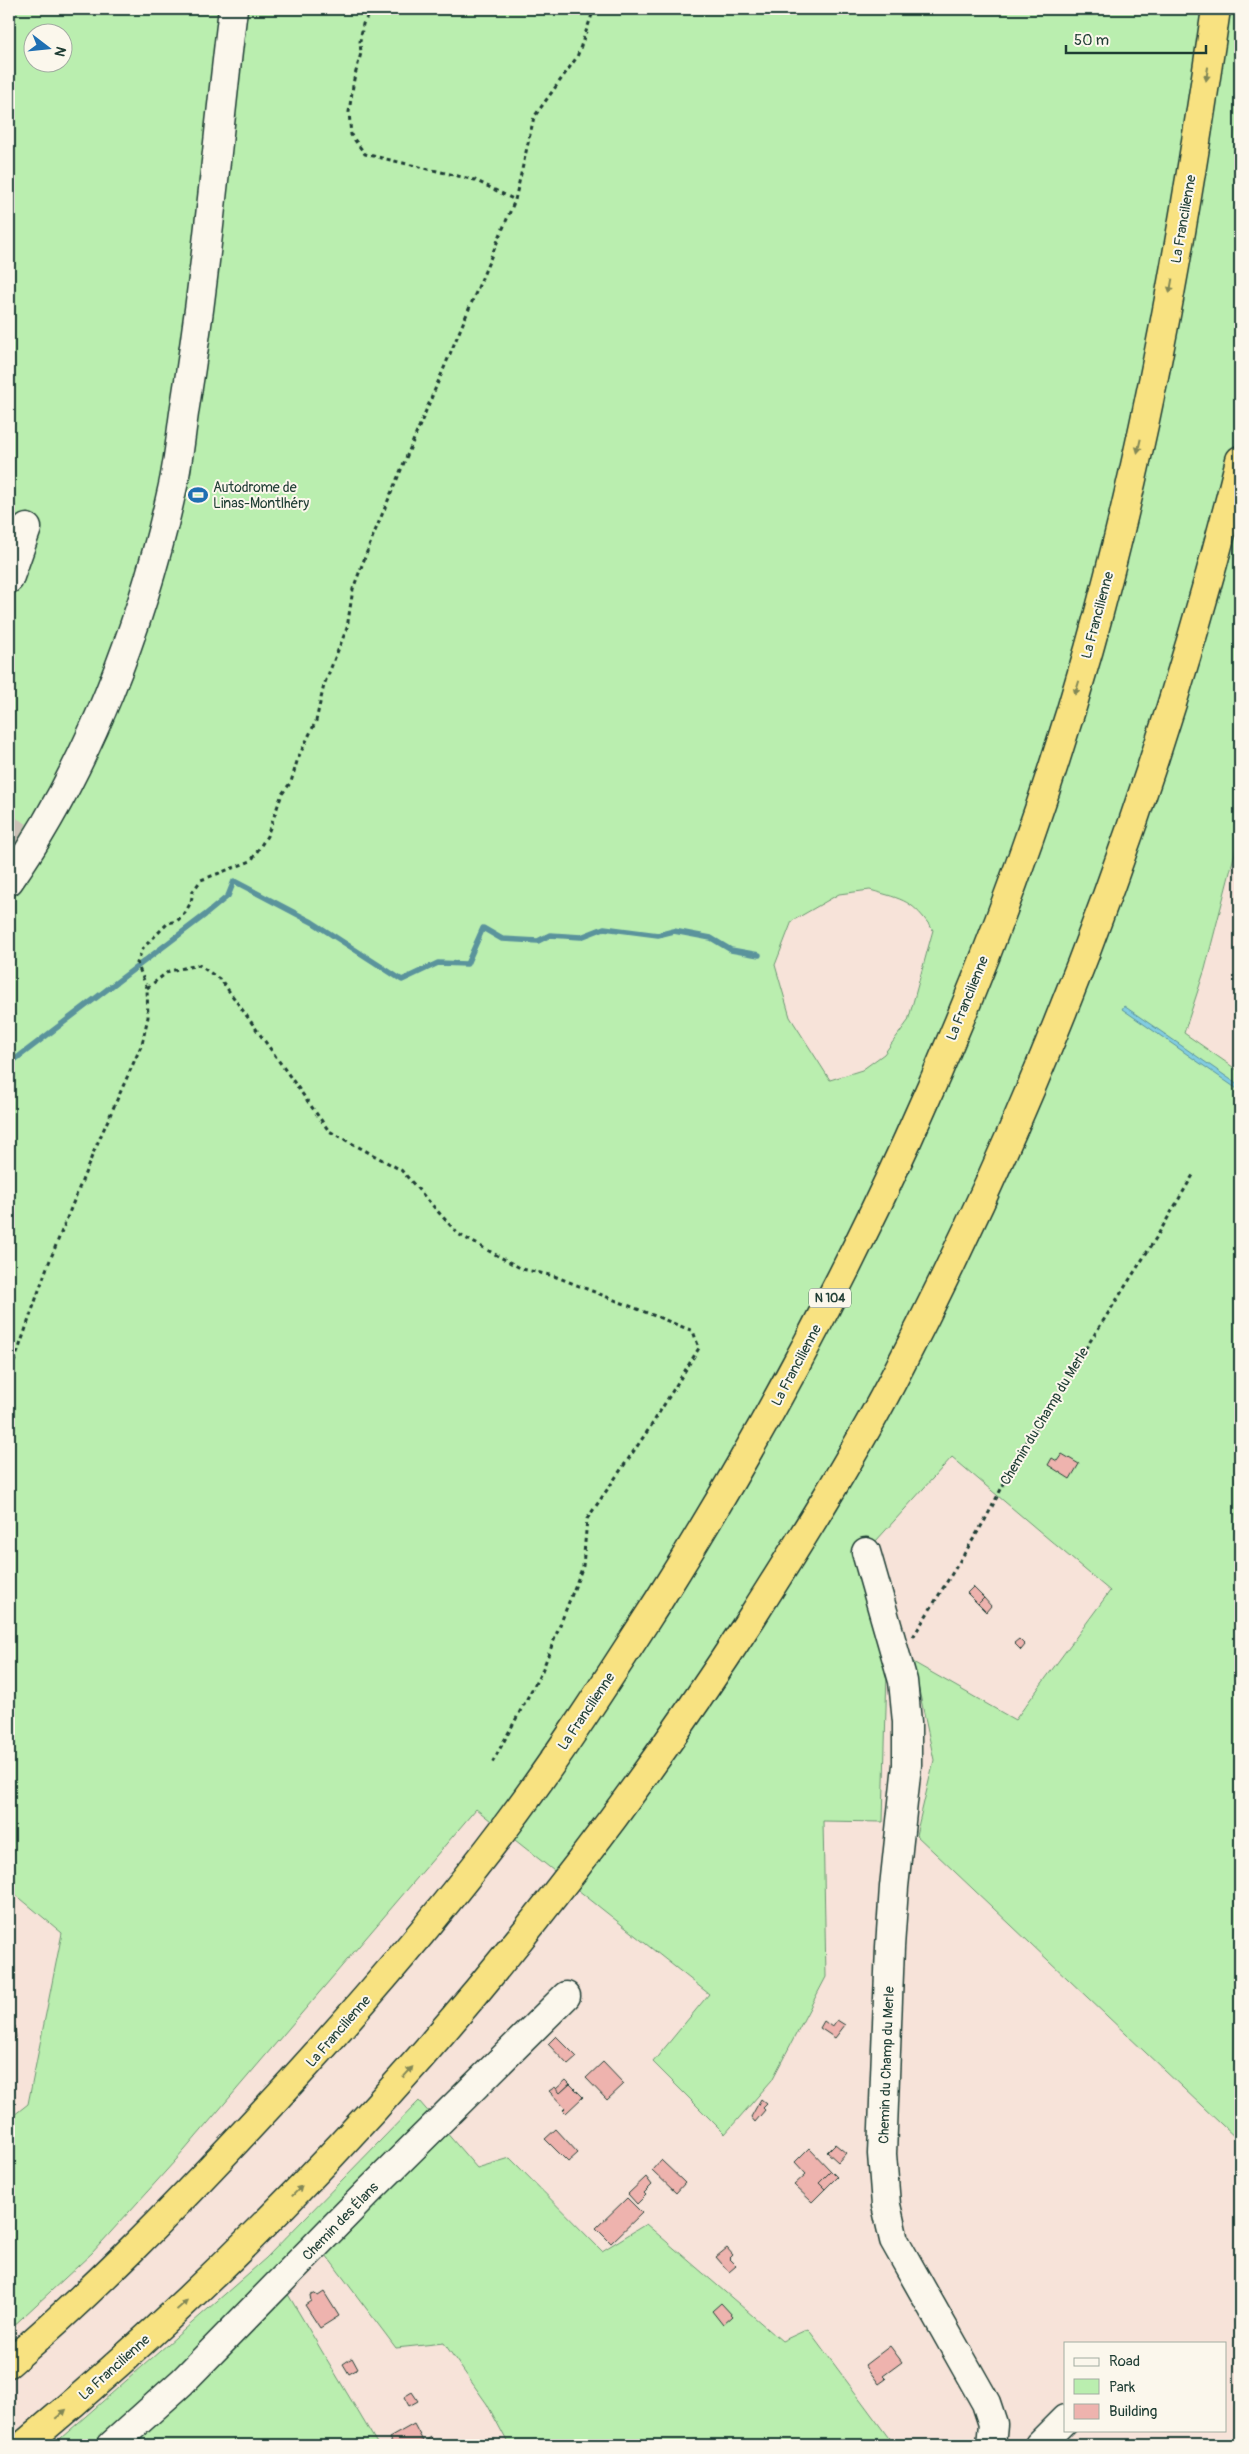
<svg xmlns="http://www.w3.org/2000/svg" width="1249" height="2454" font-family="Pangolin,sans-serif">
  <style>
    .green { fill: #baeeaf; stroke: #6c9672; fill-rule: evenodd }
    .water { fill: #82cde2; stroke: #5a939c }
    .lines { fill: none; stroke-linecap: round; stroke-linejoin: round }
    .stream { stroke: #5a939c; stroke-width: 5.5 }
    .building { fill: #eeb3ae; stroke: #1f3d34 }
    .minor-tunnel { stroke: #ccc2b8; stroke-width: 28; stroke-dasharray: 28 14; stroke-linecap: butt }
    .minor-casing { stroke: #1f3d34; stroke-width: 31 }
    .highway-casing { stroke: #1f3d34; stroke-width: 31 }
    .path { stroke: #1f3d34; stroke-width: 3; stroke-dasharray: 4 4; stroke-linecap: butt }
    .minor { stroke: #fbf7ec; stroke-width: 28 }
    .highway { stroke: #f8e281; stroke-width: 28 }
    .oneway { fill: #818757 }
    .labels { text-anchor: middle; stroke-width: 4; stroke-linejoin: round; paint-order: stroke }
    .shield { fill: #fbf7ec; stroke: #61756b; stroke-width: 1 }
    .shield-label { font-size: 12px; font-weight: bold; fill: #1f3d34 }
    .street-label { font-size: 14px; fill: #1f3d34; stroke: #fbf7ec }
    .poi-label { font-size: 14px; fill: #1f3d34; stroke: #fbf7ec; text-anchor: start }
  </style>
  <rect width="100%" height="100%" fill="#f7e3d9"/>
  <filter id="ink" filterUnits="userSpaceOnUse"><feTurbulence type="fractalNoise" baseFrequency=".02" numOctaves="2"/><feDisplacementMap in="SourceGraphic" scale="10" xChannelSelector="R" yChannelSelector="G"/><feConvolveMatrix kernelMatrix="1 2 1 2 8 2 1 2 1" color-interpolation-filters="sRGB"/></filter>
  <g filter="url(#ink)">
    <g class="green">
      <path d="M9,9H1240V822L1239,837L1205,969L1184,1033L1240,1072V2142L916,1835L934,1760L913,1662L1015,1720L1110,1591L952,1457L866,1552L887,1670L883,1822L823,1821L826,1977L772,2080L725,2134L653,2062L709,1994L476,1809L184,2151L92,2253L9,2330V2119L28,2104L62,1933L9,1889ZM32,32H62V62H32ZM870,890C905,900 912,900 933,930L908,1021L884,1054L862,1070L830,1080L790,1017L775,965L792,921L839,894Z"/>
      <path d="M419,2101L477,2168L510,2158L602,2251L646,2224L782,2341L808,2329L894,2445H509L487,2404L444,2343L396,2348L314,2239L277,2276L378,2445H53L266,2258Z"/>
    </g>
    <path class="water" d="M1124,1006L1240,1086V1091L1122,1009Z"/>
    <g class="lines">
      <path class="stream" d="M9,1064L205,915L228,896L234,881L312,922L402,980L438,963L467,964L483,928L502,939L538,941L550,935L581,937L604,928L658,935L674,931L711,938L731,950L759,955"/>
    </g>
    <g class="building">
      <path d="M1062,1454L1079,1464L1070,1479L1048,1465L1052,1458L1057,1461Z"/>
      <path d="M973,1587L984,1598L978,1604L967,1593Z"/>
      <path d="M984,1598L991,1606L986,1612L978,1604Z"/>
      <path d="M1019,1639L1025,1645L1021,1650L1014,1643Z"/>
      <path d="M13,1912V1930H9V1913Z"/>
      <path d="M837,2020L845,2025L835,2038L820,2028L824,2021L832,2027Z"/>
      <path d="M15,2026L16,2038L9,2039V2027Z"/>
      <path d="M556,2036L577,2057L568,2065L548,2044Z"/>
      <path d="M603,2062L624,2084L607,2100L586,2078Z"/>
      <path d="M566,2080L570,2084L560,2093L556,2089Z"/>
      <path d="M570,2084L583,2097L566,2113L563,2110L565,2108L549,2091L555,2087L560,2093Z"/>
      <path d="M761,2099L767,2104L763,2108L765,2110L755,2122L751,2117Z"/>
      <path d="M556,2129L578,2153L568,2162L545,2139Z"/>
      <path d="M835,2144L846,2153L838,2162L827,2152Z"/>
      <path d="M809,2148L831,2171L819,2183L825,2189L812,2202L794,2185L806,2174L795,2162Z"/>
      <path d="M661,2160L685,2183L676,2193L652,2170Z"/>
      <path d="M831,2171L837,2177L825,2189L819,2183Z"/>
      <path d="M646,2177L652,2185L644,2193L646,2195L637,2204L628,2194Z"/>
      <path d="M627,2198L642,2213L611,2243L596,2228Z"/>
      <path d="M727,2248L733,2255L729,2259L736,2266L729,2272L716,2257Z"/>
      <path d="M324,2292L339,2316L320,2328L305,2305L311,2301L310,2295L313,2293L318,2296Z"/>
      <path d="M721,2303L733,2316L723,2325L712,2311Z"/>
      <path d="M890,2346L902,2362L883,2376L886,2379L879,2384L865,2365Z"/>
      <path d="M352,2358L358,2369L349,2374L343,2364Z"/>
      <path d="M412,2392L418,2401L409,2406L404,2397Z"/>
      <path d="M414,2424L423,2441L416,2445H393L389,2438Z"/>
      <path d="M431,2437L435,2445H420Z"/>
    </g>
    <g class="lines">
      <path class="minor-tunnel" d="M9,830L20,836"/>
      <defs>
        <g id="minor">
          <path d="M9,579L27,528"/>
          <path d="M9,881C88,768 142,625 172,490C179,461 181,430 186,400C207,270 217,139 233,9"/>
          <path d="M866,1552L903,1681L907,1722V1765L894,1887L890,1947L882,2154L886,2205L894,2240L986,2403L993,2424L991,2445"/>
          <path d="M112,2445L182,2382L369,2191L566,1996"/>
          <path d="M1039,2445L1065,2419"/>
        </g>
        <g id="highway">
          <path d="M9,2363C91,2293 168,2214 242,2135C335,2036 425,1934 507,1825C561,1753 610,1676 659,1600C844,1305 994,984 1089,649C1148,439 1185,224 1216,9"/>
          <path d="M24,2445C307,2209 552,1927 752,1617C801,1540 850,1462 892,1382C1046,1087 1160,783 1240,460"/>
        </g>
      </defs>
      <use href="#minor" class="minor-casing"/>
      <use href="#highway" class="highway-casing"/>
      <g class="path">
        <path d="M372,9L363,24L360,42L361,53L354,79L349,112L351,135L365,154L475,180L515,200"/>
        <path d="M147,988L169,971L199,965L221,980L329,1131L401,1170L458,1234L522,1269L554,1276L693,1331L699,1348L651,1426L587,1519L583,1566L542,1671L491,1765"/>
        <path d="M9,1365L15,1360"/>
        <path d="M9,1377L46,1270L94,1151L142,1044L148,1017L147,988L137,963L143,948L168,923L177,921L185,913L191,902L193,891L201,880L251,861L267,836L282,794L291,782L298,758L316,721L324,685L347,628L353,589L373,536L515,200L534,117L577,57L594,9"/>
        <path d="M913,1637L985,1520L1024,1445L1156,1238L1193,1175"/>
      </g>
      <use href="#minor" class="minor"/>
      <use href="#highway" class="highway"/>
    </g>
    <defs><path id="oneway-solid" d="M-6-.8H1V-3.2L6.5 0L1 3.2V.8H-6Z" transform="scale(1.25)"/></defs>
    <g class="oneway">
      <use href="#oneway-solid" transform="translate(1207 74) rotate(98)"/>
      <use href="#oneway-solid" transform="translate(1171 286) rotate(100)"/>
      <use href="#oneway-solid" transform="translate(1139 446) rotate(103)"/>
      <use href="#oneway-solid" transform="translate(1077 688) rotate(107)"/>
      <use href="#oneway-solid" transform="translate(408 2072) rotate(-48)"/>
      <use href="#oneway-solid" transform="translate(297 2191) rotate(-46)"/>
      <use href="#oneway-solid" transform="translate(182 2305) rotate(-43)"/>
      <use href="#oneway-solid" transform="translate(61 2414) rotate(-40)"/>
    </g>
  </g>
  <defs>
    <symbol id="stadium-bare" viewBox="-9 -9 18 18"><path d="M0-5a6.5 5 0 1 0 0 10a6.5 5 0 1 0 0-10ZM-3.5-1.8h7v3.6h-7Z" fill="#1f6fb2" stroke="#fbf7ec" stroke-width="2.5" paint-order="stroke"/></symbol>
  </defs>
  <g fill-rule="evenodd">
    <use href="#stadium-bare" x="184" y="481" width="28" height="28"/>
  </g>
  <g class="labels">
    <rect class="shield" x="809" y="1288.5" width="42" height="19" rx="4"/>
    <g class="shield-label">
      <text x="830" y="1302">N 104</text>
    </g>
    <g class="street-label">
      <text transform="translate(1183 219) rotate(-80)" y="5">La Francilienne</text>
      <text transform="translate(1097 615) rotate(-75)" y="5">La Francilienne</text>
      <text transform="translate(967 998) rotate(-68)" y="5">La Francilienne</text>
      <text transform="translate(796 1365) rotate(-62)" y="5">La Francilienne</text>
      <text transform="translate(1044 1416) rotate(-59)" y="5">Chemin du Champ du Merle</text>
      <text transform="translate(586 1711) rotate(-56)" y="5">La Francilienne</text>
      <text transform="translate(338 2031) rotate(-49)" y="5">La Francilienne</text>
      <text transform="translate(886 2065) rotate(-88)" y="5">Chemin du Champ du Merle</text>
      <text transform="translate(340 2221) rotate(-46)" y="5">Chemin des Élans</text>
      <text transform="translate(114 2367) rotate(-42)" y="5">La Francilienne</text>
    </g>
    <g class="poi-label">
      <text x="213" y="492">Autodrome de<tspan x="213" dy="16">Linas-Montlhéry</tspan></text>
    </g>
  </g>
  <rect width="1249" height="2454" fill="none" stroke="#fbf7ec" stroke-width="30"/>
  <rect x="15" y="15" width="1219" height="2424" fill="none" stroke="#1f3d34" stroke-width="2" filter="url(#ink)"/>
  <rect x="1064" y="2342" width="162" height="90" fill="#fbf7ec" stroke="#a3ada2"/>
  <rect x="1074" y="2358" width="25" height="8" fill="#fbf7ec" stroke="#a3ada2"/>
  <text x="1109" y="2366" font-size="15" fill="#1f3d34">Road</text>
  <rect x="1074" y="2379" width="25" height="15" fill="#baeeaf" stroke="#a3ada2"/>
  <text x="1109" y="2392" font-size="15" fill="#1f3d34">Park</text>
  <rect x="1074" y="2404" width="25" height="15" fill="#eeb3ae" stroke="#a3ada2"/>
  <text x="1109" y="2416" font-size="15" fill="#1f3d34">Building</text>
  <g transform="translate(48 48) rotate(106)"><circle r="24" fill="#fbf7ec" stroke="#a3ada2"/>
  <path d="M0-4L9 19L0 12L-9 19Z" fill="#1f6fb2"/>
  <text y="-8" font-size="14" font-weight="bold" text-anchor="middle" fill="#1f3d34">N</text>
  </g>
  <path d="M1066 45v8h140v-8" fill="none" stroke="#1f3d34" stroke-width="2.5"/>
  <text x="1074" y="45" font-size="15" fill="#1f3d34" stroke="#fbf7ec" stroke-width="4" paint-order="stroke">50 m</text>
</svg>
